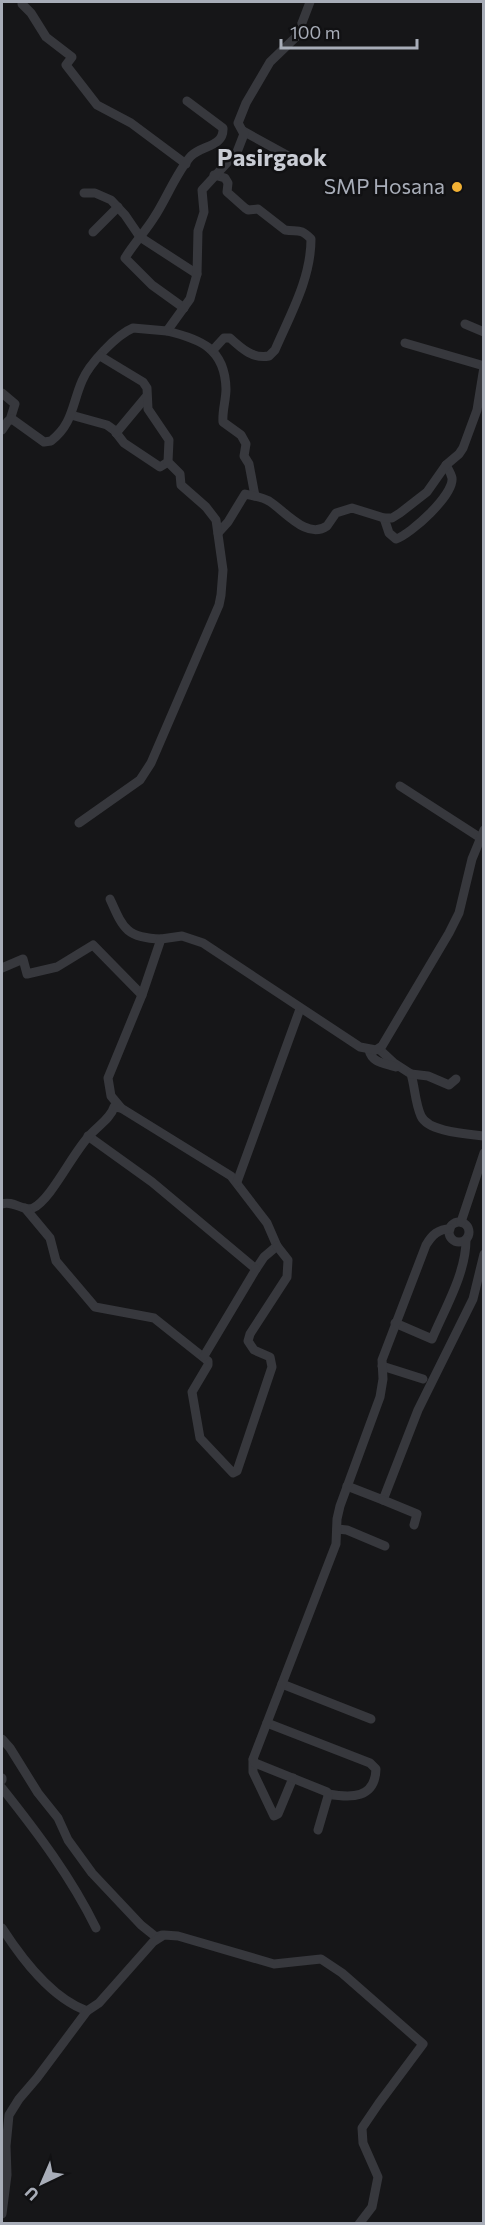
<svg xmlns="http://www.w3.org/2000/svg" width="485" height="2225" font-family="Commissioner,sans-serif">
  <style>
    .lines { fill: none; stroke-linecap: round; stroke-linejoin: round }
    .street { stroke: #37383d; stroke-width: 9 }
    .poi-dot { fill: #f2b134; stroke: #111113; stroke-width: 2 }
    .labels { text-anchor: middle; stroke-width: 5; stroke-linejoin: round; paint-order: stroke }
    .poi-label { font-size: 21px; fill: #a8adb8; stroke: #111113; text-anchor: end }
    .quarter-label { font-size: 24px; font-weight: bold; fill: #c9ccd4; stroke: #111113 }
  </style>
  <rect width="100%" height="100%" fill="#161618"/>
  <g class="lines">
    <g class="street">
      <path d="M22,2V4L31,13L46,37L72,57L66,65L97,105L131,123L186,164"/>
      <path d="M243,131L292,158"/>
      <path d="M84,193H95L111,200L125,215L140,237L197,274"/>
      <path d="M93,232L118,207"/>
      <path d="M184,308L152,285L125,258C134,243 146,231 155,216C166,199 178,170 191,156C202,145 224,147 223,128L187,101"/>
      <path d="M465,324L484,332"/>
      <path d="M167,331C200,339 225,348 226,389C226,400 222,411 223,422L241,435L246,444L244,456L249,464L255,496"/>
      <path d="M405,343L484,366"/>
      <path d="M213,350L224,338H230C242,349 253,359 269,356L275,350C290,315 311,279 311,239C300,228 299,232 285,230L258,209L248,210L245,208L227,192L228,183L225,178L214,175"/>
      <path d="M2,393L15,404L10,420"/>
      <path d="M71,415L107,425L114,430L124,443L160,467L168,462"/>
      <path d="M2,430L8,421L12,419L44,442L51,441C73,424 72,404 82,381C89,364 116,335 133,328L167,331L190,299L197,274L198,231L204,212L202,190L237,152L244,134L238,123L246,103L270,62L297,36L310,2"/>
      <path d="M116,433L146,397"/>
      <path d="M384,518L389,533L396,539C411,534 454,495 452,478C451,473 448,469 446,465"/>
      <path d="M218,533L228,522L245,494C253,496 262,497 269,501C285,511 307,540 327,526L336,513L352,508L384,518H392L400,513L427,492L446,465L459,454L463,448L477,410L484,367"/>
      <path d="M400,786L479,837"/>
      <path d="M79,823L140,780L151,763L219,605L221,595L223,570L216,520L206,507L181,485L180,474L168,462L169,440L148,409L147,388L143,382L100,356"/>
      <path d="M110,899C123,928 126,938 161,939"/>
      <path d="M2,968L23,959L27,974L57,967L93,945L142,995"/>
      <path d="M379,1049L394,1063L411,1074C415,1087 415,1103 421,1116C428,1132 468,1134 484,1136"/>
      <path d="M369,1050C372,1063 384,1063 396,1067"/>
      <path d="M411,1074L428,1076L449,1085L456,1079"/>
      <path d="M88,1136L152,1182L256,1269L264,1257L277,1246L267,1223L231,1176L121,1108"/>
      <path d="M237,1182L300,1009"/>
      <path d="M2,1204C13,1200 24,1212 33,1208C51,1200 73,1152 90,1135C98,1126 111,1118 114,1107L121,1108L111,1096L108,1078L142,995L161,939L182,936L203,943L360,1047L376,1050L382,1046L449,933L459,913L472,859L484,830"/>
      <path d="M25,1208L50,1238L56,1261L95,1307L154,1318L208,1361V1365L192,1392L200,1438L233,1473L237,1471L272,1367L270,1357L254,1350L248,1341L250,1334L287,1277L288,1260L277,1246"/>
      <circle cx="459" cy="1232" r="10"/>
      <path d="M461,1222L484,1153"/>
      <path d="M395,1323L432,1339C445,1308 466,1273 466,1240"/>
      <path d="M204,1356L256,1269"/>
      <path d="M382,1366L423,1379"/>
      <path d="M347,1486L383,1500L418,1410L473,1299L484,1254"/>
      <path d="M383,1500L417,1514L414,1525"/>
      <path d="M337,1529L347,1530L385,1546"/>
      <path d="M282,1684L371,1719"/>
      <path d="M267,1723L370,1763L376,1769C375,1799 351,1798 328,1794"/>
      <path d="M2,1739L10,1748L38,1793L58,1818L68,1840L92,1873L141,1925L156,1937L162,1935"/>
      <path d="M253,1760V1772L274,1816L278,1814L293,1778"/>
      <path d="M2,1778V1780"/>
      <path d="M2,1788C37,1832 71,1877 96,1928"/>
      <path d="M318,1830L328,1796L327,1792L255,1763L253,1759L336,1544L337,1519L340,1506L380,1397L383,1379L382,1360L426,1245C432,1235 438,1229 450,1229"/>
      <path d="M2,1928C22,1959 51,1998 87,2011L99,2003L153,1942L164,1935L178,1936L274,1964L321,1959L342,1973L423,2044L379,2103L362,2128L363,2143L378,2177L372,2207L359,2224"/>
      <path d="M2,2214L7,2175L6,2146L9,2115L19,2099L37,2078L87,2011"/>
    </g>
  </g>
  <circle class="poi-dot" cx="457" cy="187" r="6"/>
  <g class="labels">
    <g class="poi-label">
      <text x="445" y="194">SMP Hosana</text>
    </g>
    <g class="quarter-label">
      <text x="272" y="166">Pasirgaok</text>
    </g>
  </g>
  <rect width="485" height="2225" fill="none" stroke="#a8adb8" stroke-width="6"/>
  <g transform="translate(42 2183) rotate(224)" stroke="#111113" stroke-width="4.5" paint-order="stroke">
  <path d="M0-4.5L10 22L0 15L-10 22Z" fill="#a8adb8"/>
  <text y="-9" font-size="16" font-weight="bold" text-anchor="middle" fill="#a8adb8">U</text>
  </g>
  <path d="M281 39v9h136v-9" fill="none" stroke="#a8adb8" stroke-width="3"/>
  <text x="290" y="39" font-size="18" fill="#a8adb8" stroke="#111113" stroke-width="4.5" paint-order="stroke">100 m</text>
</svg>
